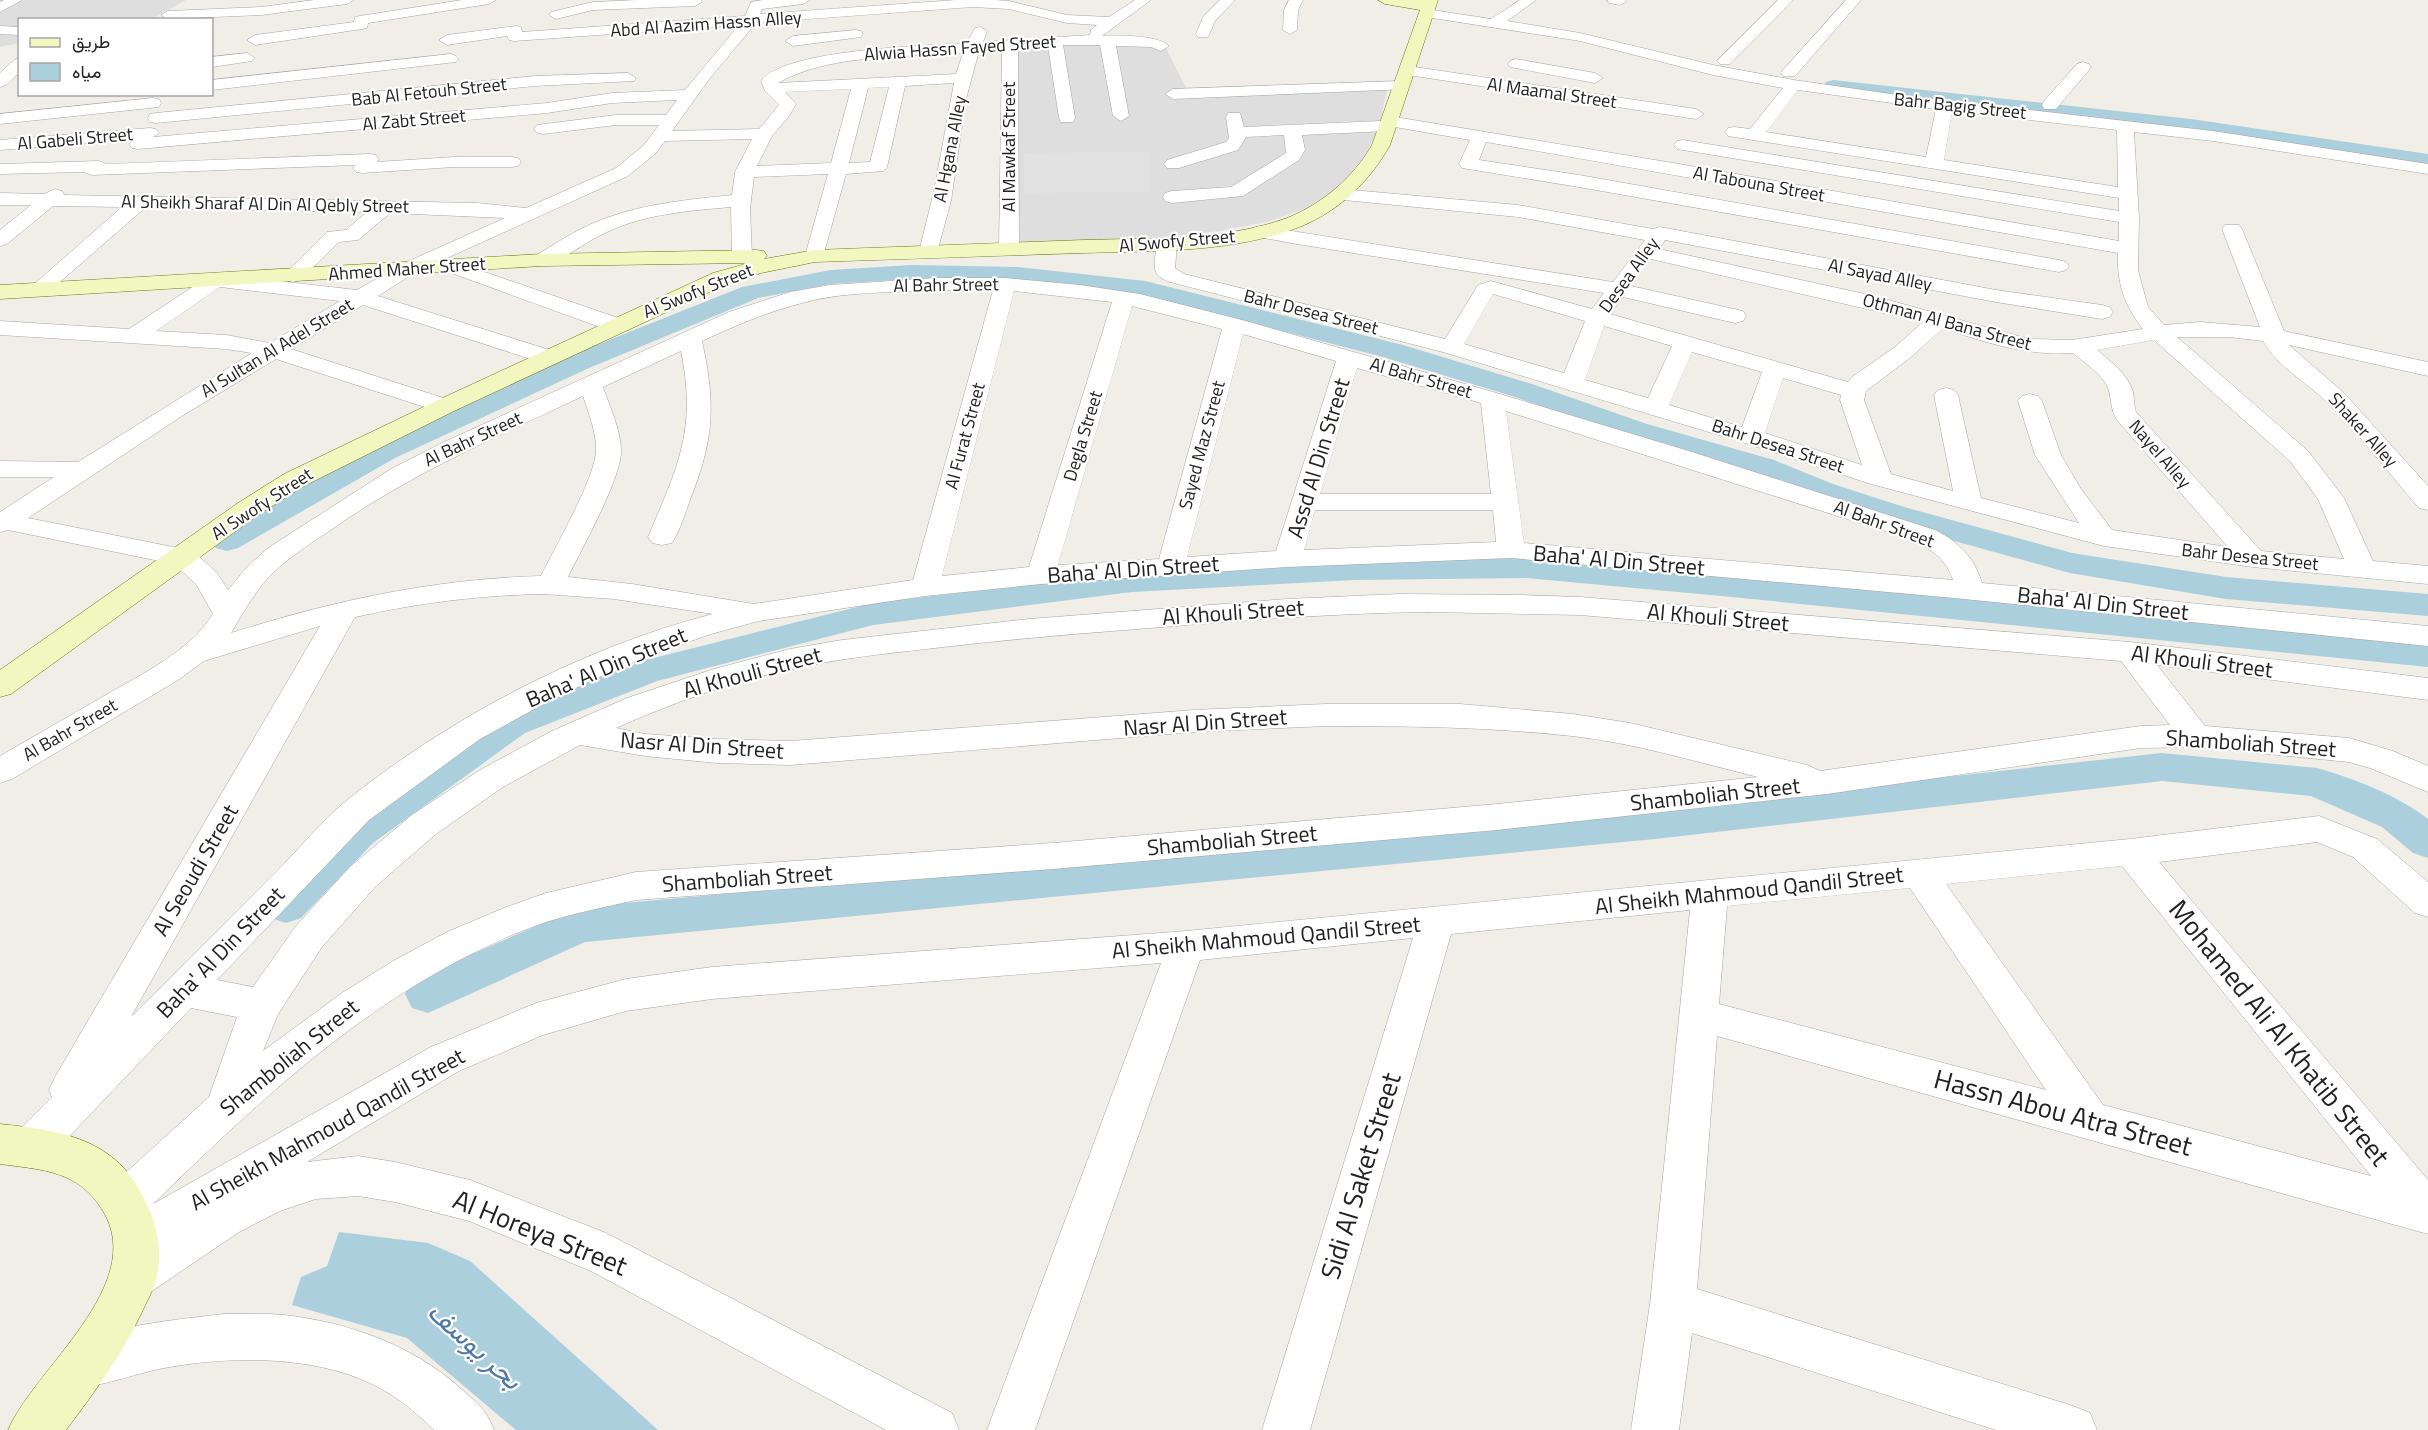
<svg xmlns="http://www.w3.org/2000/svg" width="2428" height="1430" font-family="'Titillium Web',Vazirmatn,sans-serif">
  <style>
    .residential { fill: #dfdede }
    .parking { fill: #e1e1e1 }
    .water { fill: #abcfdc }
    .lines { fill: none; stroke-linecap: round; stroke-linejoin: round }
    .canal { fill: #abcfdc; fill-rule: evenodd }
    .street-casing { stroke: #a5a5a5; stroke-width: 1 }
    .secondary-casing { stroke: #66760b; stroke-width: 1 }
    .street { fill: #fff; fill-rule: evenodd }
    .secondary { fill: #f2f7c0; fill-rule: evenodd }
    .labels { text-anchor: middle; stroke-width: 4.5; stroke-linejoin: round; paint-order: stroke }
    .far-street-label { font-size: 18px; fill: #212121; stroke: #fff }
    .street-label { font-size: 22px; fill: #212121; stroke: #fff }
    .near-street-label { font-size: 27px; fill: #212121; stroke: #fff }
    .near-water-label { font-size: 28px; font-style: italic; fill: #4e77a5; stroke: #fff }
  </style>
  <rect width="100%" height="100%" fill="#f1eee8"/>
  <g class="residential">
    <path d="M0,0H186L152,19L20,20L19,43L0,47Z"/>
    <path d="M1080,40L1165,46L1188,92L1388,85L1378,131L1358,169L1337,190L1313,206L1270,221L1227,230L1178,236L1012,244V45Z"/>
  </g>
  <path class="parking" d="M1150,152V192L1024,193V153Z"/>
  <path class="water" d="M339,1232L428,1243L470,1261L658,1430H516L407,1338L292,1305L301,1277L327,1266Z"/>
  <g class="lines">
    <g class="canal">
      <path d="M1833,80L2191,119L2428,154V166L2191,131L1826,90L1823,86L1826,82Z"/>
      <path d="M911,265L1018,267L1145,281L1403,345L1532,384L1647,424L1774,460L1833,484L1904,507L2072,553L2226,577L2428,594V616L2226,599L2070,573L1882,521L1811,498L1752,472L1627,436L1512,396L1383,357L1136,293L1018,281L911,279L831,284L758,298L589,368L395,458L238,548L227,551L216,548L211,541L216,534L373,446L569,356L742,287L831,270Z"/>
      <path d="M1526,558L1732,575L2428,643V667L1732,597L1526,578L1355,580L1132,592L873,625L657,681L525,733L373,843L301,918L286,923L271,918L264,906L271,894L345,821L499,715L646,660L873,603L1132,572L1355,560Z"/>
      <path d="M2162,753L2317,768C2355,779 2397,795 2428,819V858L2413,853L2382,827L2311,796L2162,781L1655,839L585,942L428,1013L412,1008L405,994L412,980L580,907L1655,809Z"/>
    </g>
    <defs>
      <g id="street">
        <path d="M4,0H22L0,12V2Z"/>
        <path d="M314,0H354L347,4L261,15L168,19L161,15L168,11L261,7Z"/>
        <path d="M462,0H496L489,4L368,23L367,28L362,29L255,45L247,40L255,35L354,22L355,17L360,16Z"/>
        <path d="M638,0H701L702,2L695,6L593,10L556,19L549,15L551,12L593,2Z"/>
        <path d="M763,0H810L803,4L762,9L760,14L956,0H995L1009,1L1067,15L1109,17L1135,0H1151L1102,36C1117,35 1159,35 1169,46L1161,51L1151,47L1116,46L1129,116L1121,121L1113,116L1100,45H1063L1075,118L1073,122H1061L1059,118L1048,46L1018,48L1019,249L1016,253H1002L999,249L1002,49L979,51L966,99L951,201L936,256H922L919,252L934,191L954,83L905,86L887,167L884,171L846,174L822,260H808L805,256L828,174L754,177L750,208L752,257L749,261H735L732,257L731,207C687,211 641,214 601,235C583,243 553,269 535,264L532,260L535,256C555,244 574,231 596,222C639,204 686,200 732,195L735,172L752,139L665,141L656,153L628,176L414,273L378,296L556,352L559,357L556,362L548,364L540,362L363,305L291,349L453,401L457,406L453,411L445,413L437,411L276,359L185,414L28,518L193,551L217,573L228,590L247,567L268,548L391,469L442,443L729,312L790,292L830,285L936,278H1005L1080,285L1140,294L1242,320L1500,394L1692,452L1935,530C1959,542 1974,557 1982,583L2428,626V646L1954,598L1511,558L1287,567L1041,584L925,596L759,621L711,634L654,654L596,678L538,707L480,739L369,820L217,980L253,987L296,926L350,867L412,815L480,770L552,731L627,698L714,669L790,649L842,640L1029,619L1287,599L1399,594L1520,595L1580,597L2130,642L2428,678V700L2157,665L2205,726L2349,738L2393,751L2428,766V792L2370,768L2349,762L2196,747L2141,748L1827,794L1497,830L1053,869L636,900C605,907 573,913 543,923C389,978 268,1092 153,1204L431,1047L536,1003L626,979L712,967L1186,931L2130,839L2319,816L2377,839L2428,882V917L2415,913L2353,857L2317,842L2159,862L2428,1180V1234L1717,1036L1697,1289L2073,1406L2090,1413L2097,1430H1996L1692,1333L1679,1430H1631L1650,1304L1690,910L1451,934L1310,1430H1262L1413,938L1200,960L1035,1430H987L1161,963L712,999L626,1011L543,1035L459,1071L307,1162L358,1156L395,1162L470,1180L606,1233L952,1413L959,1430H886L591,1271L469,1221L395,1202L358,1196L316,1199L280,1211L239,1232L149,1293L133,1300L117,1293L110,1277L117,1261L126,1255L120,1253L114,1238L122,1222L110,1217L103,1202L110,1187L209,1097L237,1017L191,1008L45,1162L30,1168L15,1162L9,1148L15,1134L52,1097L49,1090L55,1077L320,626L204,661L178,680L12,779L0,783V756C35,736 69,716 104,696C143,673 188,653 213,614L196,584L174,564L8,530L0,532V512L54,477H0V461L78,462L252,353L226,349L0,335V321L129,329L209,276L216,274L357,290L400,265L505,218L390,213L358,240L339,242L300,280L293,282L286,280L283,276L327,232L346,230L367,212L145,208L46,294L39,296L32,294L28,290L32,286L122,207L53,206L7,244L0,246V230L31,205H0V193L44,194L55,189L62,191L64,195L477,203L526,208L616,168L644,145L659,125H616L543,134L537,133L534,129L537,125L616,115H666L677,100L612,103L547,113L138,149L132,148L129,144L135,139L0,150V140L150,128L156,129L159,133L153,137L547,103L612,93L685,90L739,25L514,41L509,40L507,36L447,45L439,40L447,35L516,26L521,27L522,32L745,16L751,2ZM973,7L1009,9L1067,23L1097,25L1091,30L1090,35L983,42L987,31L980,27L975,28L967,43C925,46 785,49 761,81L765,91L779,105L759,129L672,131L710,78L756,23ZM963,53L956,74L778,83C828,54 906,57 963,53ZM889,87L870,162L849,163L868,88ZM851,89L831,163L757,166L772,136L789,116L796,104L785,92ZM220,287L340,301L270,343L226,335L156,331ZM936,290H993L913,580L754,604L632,584L568,577C581,550 623,476 621,449C620,428 610,407 603,387L681,351C697,430 678,466 648,537L652,543L662,545L672,543C680,530 685,514 690,500C714,439 716,405 702,341C734,326 767,312 802,303C844,291 892,293 936,290ZM1014,291L1112,302L1029,567L942,576ZM1132,306L1222,329L1159,559L1058,565ZM1243,334L1336,361L1276,551L1187,557ZM1357,368L1481,403L1491,494H1320ZM583,396C589,414 596,431 596,450C596,477 554,549 541,576C433,579 332,601 231,633C242,615 252,596 266,580C285,559 309,545 332,529C411,474 496,437 583,396ZM1506,411L1904,537C1927,547 1945,555 1953,580L1524,543ZM1315,510H1493L1496,542L1304,550ZM544,594L614,599L713,614C584,647 450,717 346,801C321,822 299,849 276,872C227,921 179,969 131,1017L355,617C418,603 480,595 544,594ZM1429,612L1580,615L2121,661L2170,725L2141,726L1820,771L1807,765L1630,723L1573,714L1460,704H1326L1194,710L791,741L717,739L645,734L616,728C672,703 731,682 792,669C836,659 881,654 926,649C993,641 1059,635 1125,630C1227,622 1328,613 1429,612ZM1326,726C1409,726 1489,727 1572,736C1635,743 1697,762 1758,777L1497,804L1053,843L636,872L546,893L504,908L447,932L393,961L342,993L263,1051L278,1014L322,947L375,887L436,834L503,787L580,745L645,756L717,763L791,765L1194,732ZM2122,866L2371,1176L2103,1105L1946,884ZM1910,888L2046,1090L1719,1004L1727,906Z"/>
        <path d="M1220,0H1235L1215,21L1208,37H1198L1196,34L1203,17Z"/>
        <path d="M1289,0H1303L1298,10L1297,30L1290,34L1283,30L1284,10Z"/>
        <path d="M1520,0H1536L1507,21L1580,33L1713,65L1794,80L1898,95L2213,131L2428,164V174L2213,141L2134,132L2139,218L2138,270L2148,307L2164,325L2200,322L2260,327L2222,229L2225,225H2239L2242,229L2284,331L2428,362V376L2289,345L2344,393L2428,486V510L2419,508C2388,472 2360,435 2327,402C2305,381 2279,368 2263,341L2229,337H2177L2308,451L2344,498L2373,561L2428,566V584L2253,567L2104,546L1871,484L1742,442L1443,352L1170,282C1166,280 1160,278 1157,274C1152,268 1156,246 1160,240H1174L1177,244L1175,268L1184,274L1445,339L1478,285L1491,281L1592,309L1604,293L1297,244L1253,236L1250,232L1253,228L1260,226L1613,282L1645,240L1518,217L1334,199L1332,195L1334,191L1341,189L1518,205L1653,229L1660,227L1996,290L2102,305L2110,307L2113,312L2110,317L2102,319L1996,302L1665,240L1659,249L1874,296L2029,339L2072,340L2143,329C2124,305 2117,284 2118,253L1486,142L1479,160L1579,175L2059,260L2066,262L2069,266L2066,270L2059,272L1579,187L1468,169L1462,168L1459,164L1470,140L1395,127L1387,131L1302,135L1305,150L1299,160L1243,196L1172,203L1165,201L1163,197L1165,193L1172,191L1231,187L1286,153L1284,135L1246,137L1238,150L1179,168H1167L1164,164L1167,160L1226,142L1229,138L1226,117L1228,113H1240L1244,127L1381,121L1383,117L1389,116L1673,163L2119,241V222L1677,149L1674,145L1677,141L1683,140L2119,211V198L1728,136L1725,132L1728,128L1734,127L1750,129L1783,88L1713,75L1580,41L1426,17L1419,13L1426,9L1491,19ZM1798,90L1936,109L1926,157L1766,132ZM1952,111L2117,130L2118,187L1944,160ZM1651,259L1923,322L1895,347L1852,377L1848,382L1610,314L1623,297L1735,323L1743,321L1746,316L1743,311L1631,286ZM1493,294L1585,321L1564,373L1464,344ZM1604,326L1672,346L1648,398L1585,380ZM1943,328C1986,343 2027,356 2073,353C2084,363 2102,373 2108,388C2112,399 2110,409 2117,420L2228,547L2112,530L2081,489L2061,455L2042,401L2038,396L2030,394L2022,396L2018,401L2035,455L2079,523L1981,498L1958,395L1954,390L1946,388L1938,390L1934,395L1953,491L1891,474L1864,400L1866,391L1911,357ZM2154,340L2290,461L2318,499L2344,559L2261,551L2136,412C2134,405 2134,398 2133,392C2128,374 2110,361 2097,350ZM1692,352L1762,372L1742,427L1669,405ZM1783,378L1841,395L1840,400L1862,465L1765,433Z"/>
        <path d="M1607,0H1626L1627,1L1620,5L1609,3Z"/>
        <path d="M1778,0H1793L1730,64H1720L1717,61Z"/>
        <path d="M1846,0H1861L1795,76H1783L1781,73L1783,70Z"/>
        <path d="M0,26L20,27V35L0,34Z"/>
        <path d="M856,30L861,31L863,34L861,37L793,46L785,41L793,36Z"/>
        <path d="M247,53L255,58L252,61L212,67V57Z"/>
        <path d="M451,54L456,56L459,59L456,62L212,90V80Z"/>
        <path d="M20,58V72L6,85L0,87V73L14,60Z"/>
        <path d="M1516,59L1595,73L1603,78L1595,83L1510,67L1508,64L1510,61Z"/>
        <path d="M2083,62L2089,64L2091,67L2089,70L2056,109H2044L2042,105L2044,101L2077,64Z"/>
        <path d="M1408,66L1696,109L1704,114L1696,119L1402,74L1400,71Z"/>
        <path d="M628,73L636,78L634,81L535,86L156,123L150,122L148,118L150,114L156,113L535,76Z"/>
        <path d="M1401,81L1407,83L1409,86L1407,89L1173,99L1165,94L1173,89Z"/>
        <path d="M153,98L159,99L161,103L159,107L0,124V114Z"/>
        <path d="M370,154L376,155L379,159L377,162L454,157H512L518,158L521,162L518,166L512,167H454L362,173L356,172L353,168L355,165L92,175L84,172L0,174V164L99,161L107,164Z"/>
        <path d="M450,260L624,320L627,325L624,330L616,332L608,330L443,270L440,266L443,262Z"/>
        <path d="M224,1314C244,1314 264,1313 284,1315C347,1322 413,1345 460,1388C477,1403 486,1409 494,1430H434C416,1412 395,1395 372,1384C310,1354 224,1356 159,1369C143,1372 101,1386 87,1386C82,1385 75,1381 70,1379L63,1362L70,1345C118,1325 173,1320 224,1314Z"/>
      </g>
      <g id="secondary">
        <path d="M1378,0H1438L1390,145C1370,181 1340,210 1302,226C1235,253 1154,251 1082,253C993,256 904,259 815,262L761,273L729,283L454,411L304,486L258,515L11,694L0,697V670L238,503L284,474L436,401L713,273L749,263L542,266L0,299V285L542,254L756,250L764,251L767,256L764,259L815,250C905,247 994,243 1084,240C1149,238 1225,241 1287,218C1322,204 1353,178 1372,145L1420,10L1385,4Z"/>
        <path d="M0,1124C67,1131 121,1140 149,1209C158,1230 162,1254 157,1276C154,1289 146,1303 141,1314C121,1356 94,1393 66,1430H8C34,1369 148,1285 103,1211C78,1170 43,1170 0,1164Z"/>
      </g>
    </defs>
    <use href="#street" class="street-casing"/>
    <use href="#secondary" class="secondary-casing"/>
    <use href="#street" class="street"/>
    <use href="#secondary" class="secondary"/>
  </g>
  <g class="labels">
    <g class="far-street-label">
      <text transform="translate(706 24) rotate(-4)" y="6">Abd Al Aazim Hassn Alley</text>
      <text transform="translate(960 48) rotate(-4)" y="6">Alwia Hassn Fayed Street</text>
      <text transform="translate(429 92) rotate(-6)" y="6">Bab Al Fetouh Street</text>
      <text transform="translate(1552 93) rotate(8)" y="6">Al Maamal Street</text>
      <text transform="translate(1960 106) rotate(6)" y="6">Bahr Bagig Street</text>
      <text transform="translate(414 120) rotate(-5)" y="6">Al Zabt Street</text>
      <text transform="translate(75 139) rotate(-5)" y="6">Al Gabeli Street</text>
      <text transform="translate(1009 147) rotate(-90)" y="6">Al Mawkaf Street</text>
      <text transform="translate(950 149) rotate(-79)" y="6">Al Hgana Alley</text>
      <text transform="translate(1759 184) rotate(10)" y="6">Al Tabouna Street</text>
      <text transform="translate(265 204) rotate(1)" y="6">Al Sheikh Sharaf Al Din Al Qebly Street</text>
      <text transform="translate(1177 241) rotate(-5)" y="6">Al Swofy Street</text>
      <text transform="translate(407 269) rotate(-4)" y="6">Ahmed Maher Street</text>
      <text transform="translate(1629 275) rotate(-54)" y="6">Desea Alley</text>
      <text transform="translate(1880 275) rotate(11)" y="6">Al Sayad Alley</text>
      <text transform="translate(946 285) rotate(-1)" y="6">Al Bahr Street</text>
      <text transform="translate(698 291) rotate(-22)" y="6">Al Swofy Street</text>
      <text transform="translate(1311 312) rotate(14)" y="6">Bahr Desea Street</text>
      <text transform="translate(1947 322) rotate(15)" y="6">Othman Al Bana Street</text>
      <text transform="translate(277 348) rotate(-31)" y="6">Al Sultan Al Adel Street</text>
      <text transform="translate(1421 378) rotate(16)" y="6">Al Bahr Street</text>
      <text transform="translate(2363 430) rotate(48)" y="6">Shaker Alley</text>
      <text transform="translate(965 436) rotate(-75)" y="6">Al Furat Street</text>
      <text transform="translate(1083 436) rotate(-73)" y="6">Degla Street</text>
      <text transform="translate(473 439) rotate(-25)" y="6">Al Bahr Street</text>
      <text transform="translate(1202 445) rotate(-75)" y="6">Sayed Maz Street</text>
      <text transform="translate(1778 446) rotate(18)" y="6">Bahr Desea Street</text>
      <text transform="translate(2160 454) rotate(49)" y="6">Nayel Alley</text>
      <text transform="translate(262 504) rotate(-33)" y="6">Al Swofy Street</text>
      <text transform="translate(1884 524) rotate(20)" y="6">Al Bahr Street</text>
      <text transform="translate(2250 557) rotate(6)" y="6">Bahr Desea Street</text>
      <text transform="translate(70 730) rotate(-30)" y="6">Al Bahr Street</text>
    </g>
    <g class="street-label">
      <text transform="translate(1318 458) rotate(-73)" y="8">Assd Al Din Street</text>
      <text transform="translate(1619 560) rotate(5)" y="8">Baha' Al Din Street</text>
      <text transform="translate(1133 569) rotate(-4)" y="8">Baha' Al Din Street</text>
      <text transform="translate(2103 603) rotate(6)" y="8">Baha' Al Din Street</text>
      <text transform="translate(1233 612) rotate(-4)" y="8">Al Khouli Street</text>
      <text transform="translate(1718 617) rotate(5)" y="8">Al Khouli Street</text>
      <text transform="translate(2202 661) rotate(7)" y="8">Al Khouli Street</text>
      <text transform="translate(606 667) rotate(-23)" y="8">Baha' Al Din Street</text>
      <text transform="translate(752 672) rotate(-15)" y="8">Al Khouli Street</text>
      <text transform="translate(1205 722) rotate(-4)" y="8">Nasr Al Din Street</text>
      <text transform="translate(2251 743) rotate(4)" y="8">Shamboliah Street</text>
      <text transform="translate(702 745) rotate(4)" y="8">Nasr Al Din Street</text>
      <text transform="translate(1715 794) rotate(-6)" y="8">Shamboliah Street</text>
      <text transform="translate(1232 840) rotate(-5)" y="8">Shamboliah Street</text>
      <text transform="translate(195 870) rotate(-60)" y="8">Al Seoudi Street</text>
      <text transform="translate(747 878) rotate(-4)" y="8">Shamboliah Street</text>
      <text transform="translate(1749 890) rotate(-6)" y="8">Al Sheikh Mahmoud Qandil Street</text>
      <text transform="translate(1266 937) rotate(-5)" y="8">Al Sheikh Mahmoud Qandil Street</text>
      <text transform="translate(220 952) rotate(-46)" y="8">Baha' Al Din Street</text>
      <text transform="translate(289 1057) rotate(-39)" y="8">Shamboliah Street</text>
      <text transform="translate(327 1129) rotate(-29)" y="8">Al Sheikh Mahmoud Qandil Street</text>
    </g>
    <g class="near-street-label">
      <text transform="translate(2279 1033) rotate(51)" y="9">Mohamed Ali Al Khatib Street</text>
      <text transform="translate(2063 1113) rotate(15)" y="9">Hassn Abou Atra Street</text>
      <text transform="translate(1361 1176) rotate(-73)" y="9">Sidi Al Saket Street</text>
      <text transform="translate(540 1233) rotate(22)" y="9">Al Horeya Street</text>
    </g>
    <g class="near-water-label">
      <text transform="translate(475 1345) rotate(42)" y="10">بحر يوسف</text>
    </g>
  </g>
  <rect x="18" y="18" width="195" height="78" fill="#ffffff" stroke="#a6a6a6" stroke-width="1.5"/>
  <rect x="30" y="38" width="30" height="9" fill="#f2f7c0" stroke="#a6a6a6" stroke-width="1.5"/>
  <text x="72" y="48" font-size="18" fill="#212121">طريق</text>
  <rect x="30" y="63" width="30" height="18" fill="#abcfdc" stroke="#a6a6a6" stroke-width="1.5"/>
  <text x="72" y="78" font-size="18" fill="#212121">مياه</text>
</svg>
